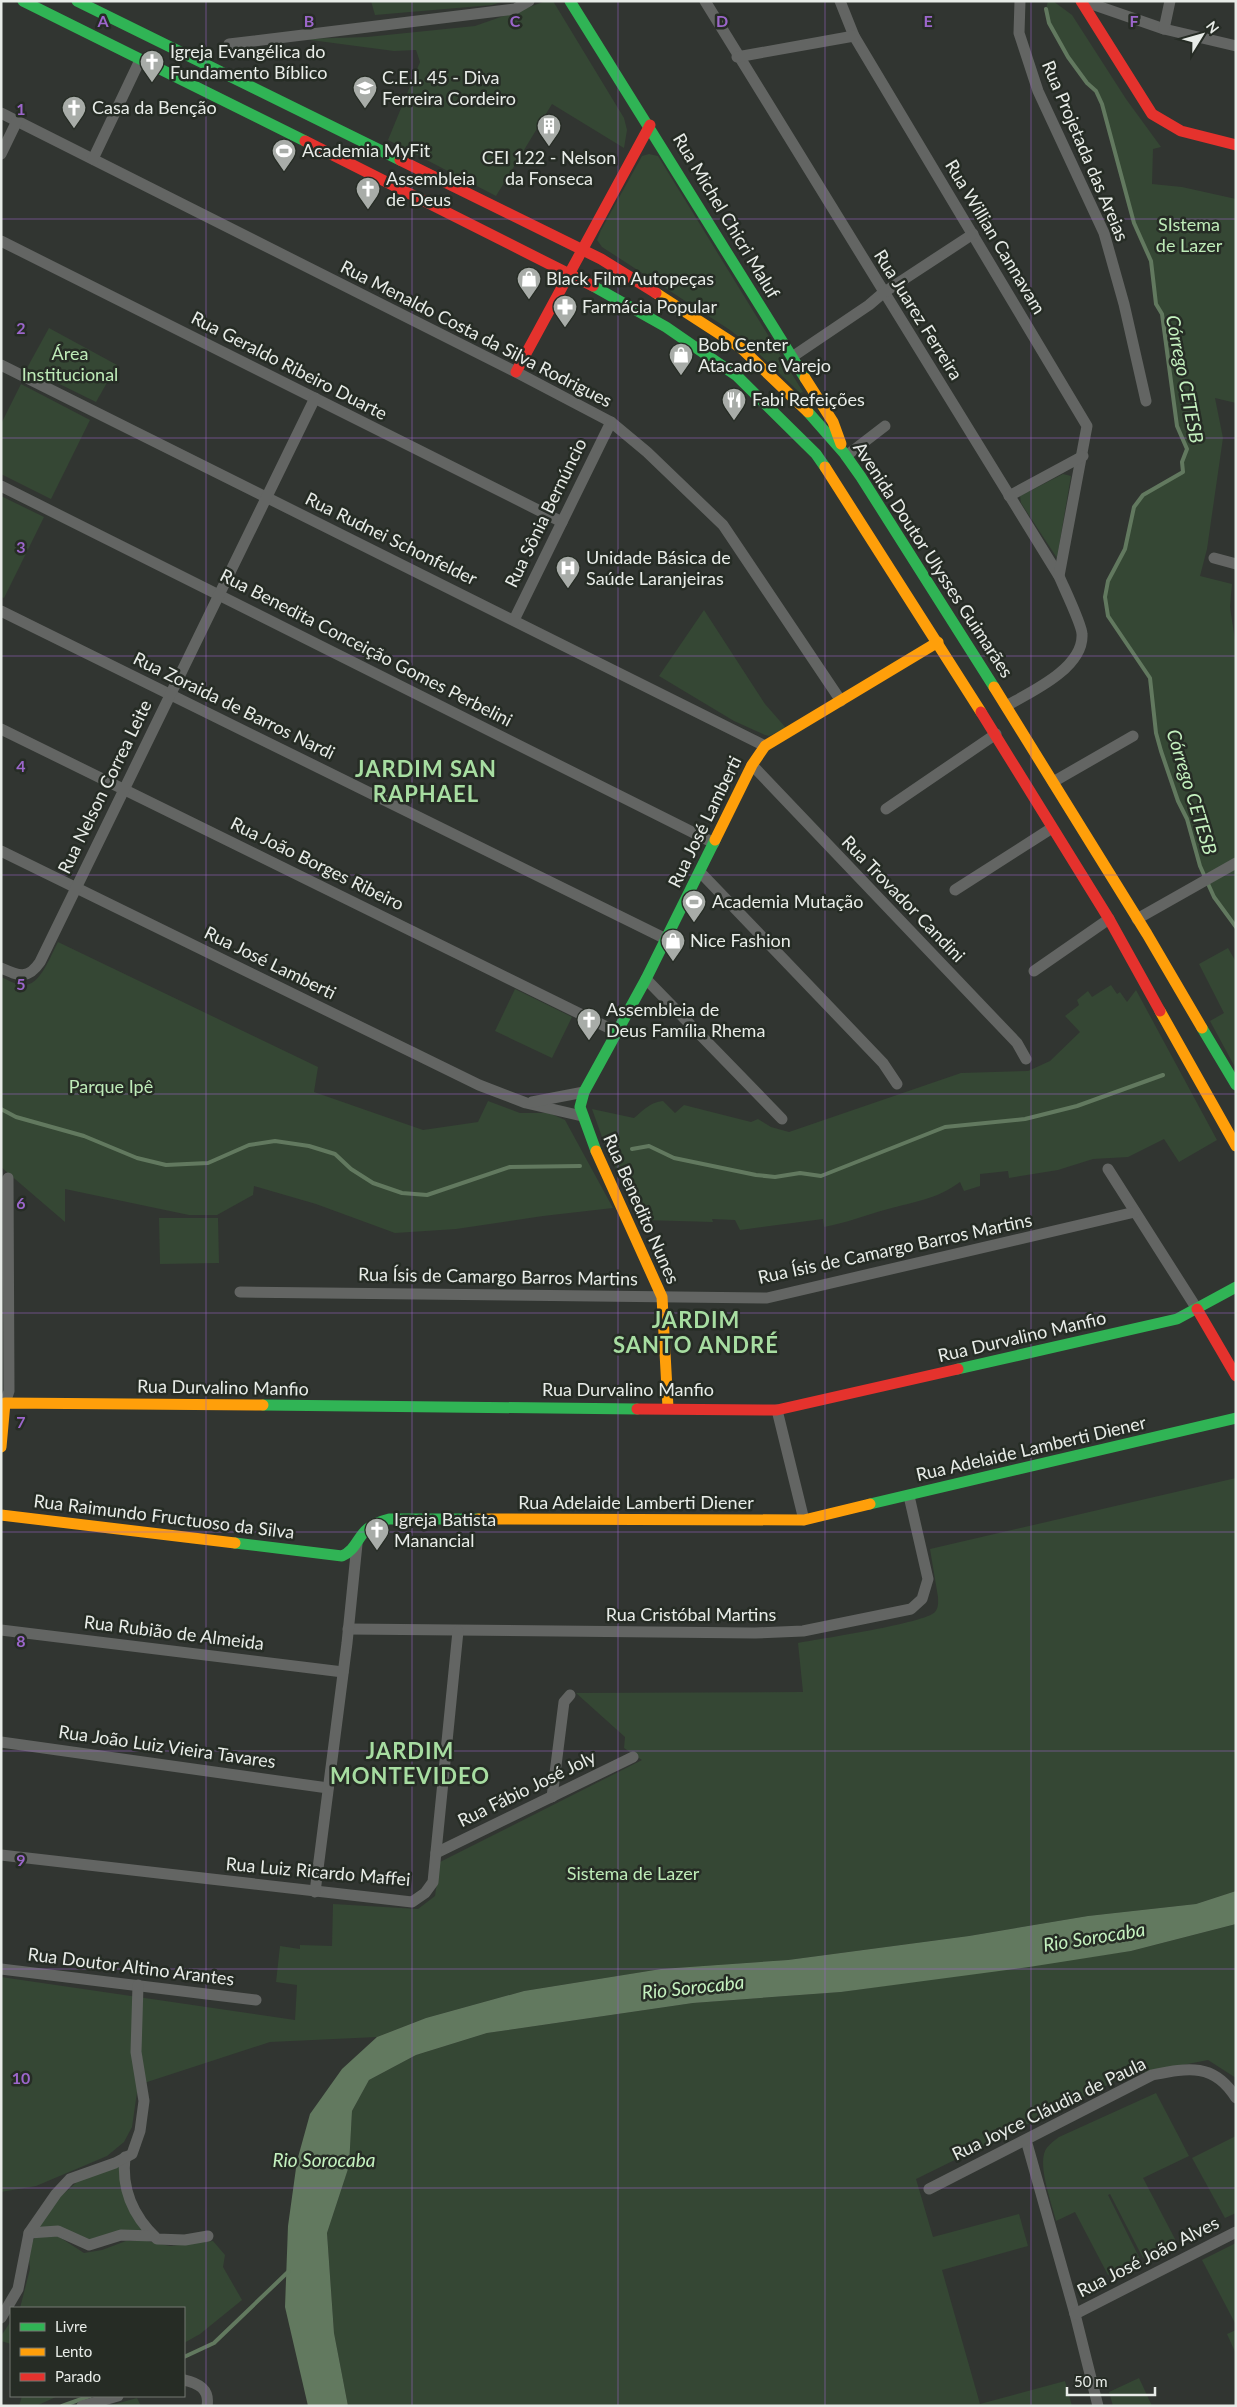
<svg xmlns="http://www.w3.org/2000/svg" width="1237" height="2407" font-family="Lato,sans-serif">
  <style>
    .green { fill: #354734 }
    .water { fill: #62795f }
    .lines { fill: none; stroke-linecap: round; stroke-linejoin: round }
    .stream { stroke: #62795f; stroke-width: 4 }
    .street { stroke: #636563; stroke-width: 11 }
    .fast { stroke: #30b455; stroke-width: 11 }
    .slow { stroke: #ff9f0a; stroke-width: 11 }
    .jam { stroke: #e5322d; stroke-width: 11 }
    .grid { fill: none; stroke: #9c66cb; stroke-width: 1; stroke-opacity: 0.55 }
    .labels { text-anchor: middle; stroke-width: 5; stroke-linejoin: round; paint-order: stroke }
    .poi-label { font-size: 18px; fill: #e8ece8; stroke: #262c25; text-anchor: start }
    .street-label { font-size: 18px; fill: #e8ece8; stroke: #262c25 }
    .park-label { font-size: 18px; fill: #beebb8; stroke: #262c25 }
    .water-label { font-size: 19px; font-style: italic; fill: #c4f1bf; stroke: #262c25 }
    .district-label { font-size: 22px; font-weight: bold; letter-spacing: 1px; fill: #a7dda1; stroke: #262c25 }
    .grid-label { font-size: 16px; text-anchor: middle; font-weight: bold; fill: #9c66cb; stroke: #262c25; stroke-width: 5; stroke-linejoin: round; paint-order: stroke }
  </style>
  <rect width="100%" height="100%" fill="#313531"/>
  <g class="green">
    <path d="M371,1H504L492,5L375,15Z"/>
    <path d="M546,1H553L624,118L627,130L624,148L552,104L496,196L388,140L420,62L416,50L394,51L303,39L367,37L475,26Z"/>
    <path d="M1048,1H1053L1072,15L1126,99L1161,147L1153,149L1152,184L1182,187L1236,199V403L1215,398L1223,438L1207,549L1200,576L1232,584L1230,607L1236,647V927L1214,897L1200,866L1187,819L1178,801L1161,751L1156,733L1150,678L1108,616L1105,597L1108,581L1125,549L1134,507L1143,495L1182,472V462L1187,449L1177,426L1162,315L1156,304L1151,262L1134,223L1102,104L1096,91L1087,83L1068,57L1049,23L1046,9Z"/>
    <path d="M649,154L658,156L803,392L800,393L754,349L730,330L602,247L597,240L601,230L642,156Z"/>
    <path d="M49,328L117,365L96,402L27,368Z"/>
    <path d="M21,384L90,420L51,499L1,474V424Z"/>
    <path d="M1063,474L1071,476L1057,558L1021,503L1020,496Z"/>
    <path d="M1,496L44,517L4,598L1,597Z"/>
    <path d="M704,610L765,704L786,728L769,736L765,735L734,721L659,676Z"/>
    <path d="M58,942L318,1067L314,1092L423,1130L478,1122L488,1101L520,1113H549L565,1120L613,1208L543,1216L456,1229L395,1233L316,1204L254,1186L253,1195L217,1215H189L65,1189V1222L1,1167V977C7,979 14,984 20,985C40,989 50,956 58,942Z"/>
    <path d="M1228,948L1236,962V1069L1210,1021L1224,1013L1199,964Z"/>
    <path d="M1111,985L1117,994L1120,992L1127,1002L1136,990L1217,1140L1179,1162L1164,1139L1128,1157L1093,1159L1058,1170L1009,1178L1008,1171L980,1174V1186L964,1191L960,1182C937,1199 914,1202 888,1209C866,1215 846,1223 824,1227L823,1219L740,1230L735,1220L712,1219L713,1222L643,1220L607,1151L592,1109L634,1118C644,1110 650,1102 663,1101L675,1113L684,1105L751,1122L758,1119L771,1127L789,1132L961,1073L1028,1071L1050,1061L1080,1032L1065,1016L1079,1005L1077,1000L1088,991L1092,997Z"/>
    <path d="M515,989L572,1017L552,1058L495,1031Z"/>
    <path d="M159,1218H218L219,1263L160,1264Z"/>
    <path d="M1236,1478V1891L1196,1904L1088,1916L969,1936L788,1960L661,1969L524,1991L426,2018L377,2037L270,2042L138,2085L132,2127L124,2142L107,2156L36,2186L1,2192V1977L295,2020L297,1985L276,1982L280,1946L300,1949V1945L332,1946L333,1904L418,1909L435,1896L440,1862L642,1760L624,1748L625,1737L576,1693L803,1692L798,1643C819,1639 926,1623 935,1612C939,1607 938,1602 938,1597L930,1549Z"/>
    <path d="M1236,1924V2078L1208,2060L1126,2076L916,2179L933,2237L1019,2214L1028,2246L942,2270L980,2404L1065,2381L1072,2406H348L334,2333L327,2233L349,2166L352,2111L369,2080L416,2055L487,2033L693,2003L841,1992L1131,1951Z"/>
    <path d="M1156,2093L1189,2156L1143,2178L1176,2241L1143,2258L1110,2194L1108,2195L1140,2259L1108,2275L1075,2212L1056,2221C1052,2204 1038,2167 1045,2151C1048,2145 1054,2141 1059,2137Z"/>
    <path d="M1236,2136V2213L1225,2218L1192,2158Z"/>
    <path d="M121,2164L145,2233L90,2242L36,2228L59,2198L78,2181Z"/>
    <path d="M53,2233L84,2253L102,2250L126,2241H147L170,2246L213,2241L225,2255L223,2267L242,2300L200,2334L184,2343V2308H20L30,2269L28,2248L36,2236Z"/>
    <path d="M1236,2243V2325L1202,2260Z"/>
    <path d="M11,2321V2344L1,2341V2336Z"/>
    <path d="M1236,2330V2354L1227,2334Z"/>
    <path d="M1139,2378L1152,2406H1113L1109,2392Z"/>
    <path d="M22,2396H58L36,2406H19Z"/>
    <path d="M137,2398L141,2406H108Z"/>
  </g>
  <path class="water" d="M1236,1891V1924L1131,1951L1029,1967L841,1992L693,2003L487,2033L416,2055L369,2080L352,2111L349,2166L327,2233L334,2333L348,2406H308L285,2307L288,2226L297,2161L310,2114L342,2069L377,2037L426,2018L524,1991L661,1969L788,1960L969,1936L1088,1916L1196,1904Z"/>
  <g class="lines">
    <g class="stream">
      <path d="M1046,9L1049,23L1068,57L1087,83L1096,91L1102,104L1134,223L1151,261L1156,304L1162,314L1177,426L1187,449L1182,462L1183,472L1143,495L1134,507L1125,549L1108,581L1105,597L1108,616L1150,678L1156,733L1161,751L1178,801L1187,819L1200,866L1214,897L1236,927"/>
      <path d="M1,1109L16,1117L84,1136L137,1158L166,1165L208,1163L249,1145L275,1141L309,1146L335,1154L351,1169L373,1183L402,1193L427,1195L510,1167L580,1166"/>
      <path d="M632,1149L649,1146L674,1158L756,1175L775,1177L800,1173L821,1176L945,1127L1025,1119L1077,1106L1163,1075"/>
      <path d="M184,2357L214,2343L289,2271"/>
      <path d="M62,2406L90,2396"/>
    </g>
    <g class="street">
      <path d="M705,1L1059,576C1064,588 1082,625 1082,634C1084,668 1031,692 1006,706"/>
      <path d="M840,1L854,36L1087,426L1059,576"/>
      <path d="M1020,1L1019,33L1038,91L1104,233L1124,304L1146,401"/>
      <path d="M1083,1L1164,29L1236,46"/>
      <path d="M1164,29L1170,1"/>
      <path d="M229,44L515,9L529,1"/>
      <path d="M737,57L854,36"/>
      <path d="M1,113L516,372L611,422L647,452L723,525L841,701"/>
      <path d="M1,154L17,121"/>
      <path d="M93,159L140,60"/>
      <path d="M1,241L562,522"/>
      <path d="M792,357L869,305L883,293L973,234"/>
      <path d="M1,365L765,746"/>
      <path d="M846,456L885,426"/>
      <path d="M1,486L714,843"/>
      <path d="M1009,496L1083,456"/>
      <path d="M1214,558L1236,564"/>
      <path d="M1,611L666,939"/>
      <path d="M514,620L611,422"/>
      <path d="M1,729L617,1032"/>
      <path d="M752,765L1017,1043L1026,1059"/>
      <path d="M1053,782L1133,736"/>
      <path d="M886,809L996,734"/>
      <path d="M1,851L479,1085L526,1103L582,1116"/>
      <path d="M700,872L883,1063L897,1084"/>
      <path d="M955,890L1052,828"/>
      <path d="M1137,919L1236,863"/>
      <path d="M1,968C19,976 28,980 40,962L315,398"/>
      <path d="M1034,971L1109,919"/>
      <path d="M646,979L782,1119"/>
      <path d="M532,1102L584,1092"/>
      <path d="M1108,1169L1197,1309"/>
      <path d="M240,1292L767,1298L1135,1212"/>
      <path d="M1,1403H5L9,1391L8,1178"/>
      <path d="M777,1410L804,1520"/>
      <path d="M348,1629L755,1633L803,1631L911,1609L922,1599L928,1579L909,1496"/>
      <path d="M1,1630L343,1672"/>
      <path d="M1,1742L328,1788"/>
      <path d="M552,1797L564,1702L570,1695"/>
      <path d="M436,1853L633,1757"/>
      <path d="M1,1855L412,1902L425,1893L433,1882L458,1631"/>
      <path d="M315,1892L347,1643L357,1544"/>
      <path d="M1,1969L256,2000"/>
      <path d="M1026,2140L1075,2314L1098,2406"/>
      <path d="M125,2157C121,2190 134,2217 157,2239L185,2240L208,2236"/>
      <path d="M929,2189L1152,2075C1187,2068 1214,2062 1236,2098"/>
      <path d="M29,2233L58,2231L89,2245L121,2235L154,2236"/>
      <path d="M1075,2314L1236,2232"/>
      <path d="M1,2318L18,2289L29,2233L56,2194L70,2179L115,2163L132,2154L140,2131L144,2101L136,2052L138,1985"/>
      <path d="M184,2380C198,2383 210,2389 207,2406"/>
      <path d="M82,2406L118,2396"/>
    </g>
    <g class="fast">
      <path d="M23,1L305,141"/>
      <path d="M77,1L400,160"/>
      <path d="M570,1L805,378"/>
      <path d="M593,286L666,327L737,376L816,454L825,467"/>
      <path d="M808,412L844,453L861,477L994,687"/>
      <path d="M1202,1028L1236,1085"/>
      <path d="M596,1151L580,1107L584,1092L646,979L715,840"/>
      <path d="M958,1369L1177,1319L1236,1287"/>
      <path d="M263,1405L637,1409"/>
      <path d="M870,1504L1236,1418"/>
      <path d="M235,1543L342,1556C362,1547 355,1527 389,1519H478"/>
    </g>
    <g class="slow">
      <path d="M656,293L741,348L808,412"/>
      <path d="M805,378L833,422L841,444"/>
      <path d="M825,467L981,712"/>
      <path d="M994,687L1147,934L1202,1028"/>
      <path d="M715,840L752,765L765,746L938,642"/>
      <path d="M1160,1011L1236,1146"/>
      <path d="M596,1151L662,1297L668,1408"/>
      <path d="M1,1447L5,1403L263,1405"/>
      <path d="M1,1515L235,1543"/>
      <path d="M478,1519L804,1520L870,1504"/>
    </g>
    <g class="jam">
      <path d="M1081,1L1152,114L1181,131L1236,145"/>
      <path d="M305,141L593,286"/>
      <path d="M400,160L601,259L656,293"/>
      <path d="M516,372L650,125"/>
      <path d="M981,712L1109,919L1160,1011"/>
      <path d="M1197,1309L1236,1376"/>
      <path d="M637,1409L777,1410L958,1369"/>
    </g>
  </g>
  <path class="grid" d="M206,1V2406M412,1V2406M618,1V2406M825,1V2406M1031,1V2406M1,219H1236M1,438H1236M1,656H1236M1,875H1236M1,1094H1236M1,1313H1236M1,1532H1236M1,1751H1236M1,1969H1236M1,2188H1236"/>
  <defs>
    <symbol id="church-pin" viewBox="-11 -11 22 30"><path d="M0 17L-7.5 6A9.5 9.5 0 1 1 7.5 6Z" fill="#a8aca8" stroke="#262c25"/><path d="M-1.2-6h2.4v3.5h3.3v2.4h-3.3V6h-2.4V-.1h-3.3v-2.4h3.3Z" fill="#fff"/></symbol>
    <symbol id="school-pin" viewBox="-11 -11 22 30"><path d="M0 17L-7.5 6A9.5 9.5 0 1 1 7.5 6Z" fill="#a8aca8" stroke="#262c25"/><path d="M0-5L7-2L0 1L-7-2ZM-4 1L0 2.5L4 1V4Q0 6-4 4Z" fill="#fff"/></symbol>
    <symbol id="building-pin" viewBox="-11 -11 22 30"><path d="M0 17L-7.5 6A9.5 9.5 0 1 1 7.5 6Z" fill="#a8aca8" stroke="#262c25"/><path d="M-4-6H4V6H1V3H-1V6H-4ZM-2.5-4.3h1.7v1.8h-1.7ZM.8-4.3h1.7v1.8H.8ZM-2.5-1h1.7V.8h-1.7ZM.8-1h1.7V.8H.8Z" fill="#fff"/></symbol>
    <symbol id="stadium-pin" viewBox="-11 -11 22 30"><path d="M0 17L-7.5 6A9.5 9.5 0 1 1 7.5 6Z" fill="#a8aca8" stroke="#262c25"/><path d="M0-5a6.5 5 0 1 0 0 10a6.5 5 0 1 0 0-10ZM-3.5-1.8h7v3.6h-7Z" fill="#fff"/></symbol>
    <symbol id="shop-pin" viewBox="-11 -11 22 30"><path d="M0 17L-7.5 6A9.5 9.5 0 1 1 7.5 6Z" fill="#a8aca8" stroke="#262c25"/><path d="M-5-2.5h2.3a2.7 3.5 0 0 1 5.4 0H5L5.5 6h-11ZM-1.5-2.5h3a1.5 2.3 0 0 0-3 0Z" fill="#fff"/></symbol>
    <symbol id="pharmacy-pin" viewBox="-11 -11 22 30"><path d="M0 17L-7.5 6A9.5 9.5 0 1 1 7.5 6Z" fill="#a8aca8" stroke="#262c25"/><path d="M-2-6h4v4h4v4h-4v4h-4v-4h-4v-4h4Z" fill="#fff"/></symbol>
    <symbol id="restaurant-pin" viewBox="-11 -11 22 30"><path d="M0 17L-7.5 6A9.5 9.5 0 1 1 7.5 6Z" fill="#a8aca8" stroke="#262c25"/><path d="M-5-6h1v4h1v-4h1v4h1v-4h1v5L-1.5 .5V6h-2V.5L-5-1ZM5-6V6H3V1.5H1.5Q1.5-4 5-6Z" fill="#fff"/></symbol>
    <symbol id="hospital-pin" viewBox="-11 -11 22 30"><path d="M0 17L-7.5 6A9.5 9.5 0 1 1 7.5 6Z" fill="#a8aca8" stroke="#262c25"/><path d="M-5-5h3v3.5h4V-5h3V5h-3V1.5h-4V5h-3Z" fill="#fff"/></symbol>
  </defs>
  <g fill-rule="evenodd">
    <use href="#church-pin" x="138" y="48" width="28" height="38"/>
    <use href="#school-pin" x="351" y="74" width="28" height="38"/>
    <use href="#church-pin" x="60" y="94" width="28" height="38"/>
    <use href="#building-pin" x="535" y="112" width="28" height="38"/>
    <use href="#stadium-pin" x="270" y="137" width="28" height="38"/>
    <use href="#church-pin" x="354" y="175" width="28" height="38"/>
    <use href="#shop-pin" x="515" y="265" width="28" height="38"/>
    <use href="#pharmacy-pin" x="551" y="293" width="28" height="38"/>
    <use href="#shop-pin" x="667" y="341" width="28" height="38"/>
    <use href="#restaurant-pin" x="720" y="386" width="28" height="38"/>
    <use href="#hospital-pin" x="554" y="554" width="28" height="38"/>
    <use href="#stadium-pin" x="680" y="888" width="28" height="38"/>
    <use href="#shop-pin" x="659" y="927" width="28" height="38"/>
    <use href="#church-pin" x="575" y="1006" width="28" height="38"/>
    <use href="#church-pin" x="363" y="1516" width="28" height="38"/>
  </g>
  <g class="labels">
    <g class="poi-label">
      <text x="170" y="58">Igreja Evangélica do<tspan x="170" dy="21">Fundamento Bíblico</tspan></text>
      <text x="382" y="84">C.E.I. 45 - Diva<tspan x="382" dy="21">Ferreira Cordeiro</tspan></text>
      <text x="92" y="114">Casa da Benção</text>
      <text x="302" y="157">Academia MyFit</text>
      <text x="549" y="164" text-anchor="middle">CEI 122 - Nelson<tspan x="549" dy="21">da Fonseca</tspan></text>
      <text x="386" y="185">Assembleia<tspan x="386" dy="21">de Deus</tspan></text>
      <text x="546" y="285">Black Film Autopeças</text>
      <text x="582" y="313">Farmácia Popular</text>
      <text x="698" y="351">Bob Center<tspan x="698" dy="21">Atacado e Varejo</tspan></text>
      <text x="752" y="406">Fabi Refeições</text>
      <text x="586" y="564">Unidade Básica de<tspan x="586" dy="21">Saúde Laranjeiras</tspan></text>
      <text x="712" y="908">Academia Mutação</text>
      <text x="690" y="947">Nice Fashion</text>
      <text x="606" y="1016">Assembleia de<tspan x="606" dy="21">Deus Família Rhema</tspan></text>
      <text x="394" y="1526">Igreja Batista<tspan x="394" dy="21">Manancial</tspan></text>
    </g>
    <g class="street-label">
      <text transform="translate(1085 151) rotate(67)" y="6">Rua Projetada das Areias</text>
      <text transform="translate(726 216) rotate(59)" y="6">Rua Michel Chicri Maluf</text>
      <text transform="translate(995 237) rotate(59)" y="6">Rua Willian Cannavam</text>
      <text transform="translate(918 315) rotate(58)" y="6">Rua Juarez Ferreira</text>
      <text transform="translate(476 334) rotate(27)" y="6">Rua Menaldo Costa da Silva Rodrigues</text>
      <text transform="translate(289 366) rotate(27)" y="6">Rua Geraldo Ribeiro Duarte</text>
      <text transform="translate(546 513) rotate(-64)" y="6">Rua Sônia Bernúncio</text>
      <text transform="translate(391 539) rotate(26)" y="6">Rua Rudnei Schonfelder</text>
      <text transform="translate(933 560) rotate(57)" y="6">Avenida Doutor Ulysses Guimarães</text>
      <text transform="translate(366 648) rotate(27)" y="6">Rua Benedita Conceição Gomes Perbelini</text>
      <text transform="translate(234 706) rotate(26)" y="6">Rua Zoraida de Barros Nardi</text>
      <text transform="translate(105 787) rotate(-64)" y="6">Rua Nelson Correa Leite</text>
      <text transform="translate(705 822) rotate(-64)" y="6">Rua José Lamberti</text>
      <text transform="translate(317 864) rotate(26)" y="6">Rua João Borges Ribeiro</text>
      <text transform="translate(903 899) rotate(46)" y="6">Rua Trovador Candini</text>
      <text transform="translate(270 963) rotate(26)" y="6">Rua José Lamberti</text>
      <text transform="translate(641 1209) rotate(66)" y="6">Rua Benedito Nunes</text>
      <text transform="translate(895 1249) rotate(-12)" y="6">Rua Ísis de Camargo Barros Martins</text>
      <text transform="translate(498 1277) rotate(1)" y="6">Rua Ísis de Camargo Barros Martins</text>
      <text transform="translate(1022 1337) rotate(-13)" y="6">Rua Durvalino Manfio</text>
      <text transform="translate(223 1388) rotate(1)" y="6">Rua Durvalino Manfio</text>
      <text x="628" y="1396">Rua Durvalino Manfio</text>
      <text transform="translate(1031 1449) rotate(-13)" y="6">Rua Adelaide Lamberti Diener</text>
      <text x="636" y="1509">Rua Adelaide Lamberti Diener</text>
      <text transform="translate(164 1517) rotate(7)" y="6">Rua Raimundo Fructuoso da Silva</text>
      <text x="691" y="1621">Rua Cristóbal Martins</text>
      <text transform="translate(174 1633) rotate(7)" y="6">Rua Rubião de Almeida</text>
      <text transform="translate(167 1747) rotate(8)" y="6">Rua João Luiz Vieira Tavares</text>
      <text transform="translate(527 1789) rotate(-26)" y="6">Rua Fábio José Joly</text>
      <text transform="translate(318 1872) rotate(5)" y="6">Rua Luiz Ricardo Maffei</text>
      <text transform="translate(131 1967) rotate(7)" y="6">Rua Doutor Altino Arantes</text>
      <text transform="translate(1049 2109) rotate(-26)" y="6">Rua Joyce Cláudia de Paula</text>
      <text transform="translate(1148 2257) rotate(-27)" y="6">Rua José João Alves</text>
    </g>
    <g class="park-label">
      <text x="1189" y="231">SIstema<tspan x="1189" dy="21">de Lazer</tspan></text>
      <text x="70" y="360">Área<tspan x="70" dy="21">Institucional</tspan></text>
      <text x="111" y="1093">Parque Ipê</text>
      <text x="633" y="1880">Sistema de Lazer</text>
    </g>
    <g class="water-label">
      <text transform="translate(1185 379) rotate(79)" y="7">Córrego CETESB</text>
      <text transform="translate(1192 792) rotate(73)" y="7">Córrego CETESB</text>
      <text transform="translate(1094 1937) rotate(-9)" y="7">Rio Sorocaba</text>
      <text transform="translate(693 1987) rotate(-6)" y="7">Rio Sorocaba</text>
      <text x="324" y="2167">Rio Sorocaba</text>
    </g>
    <g class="district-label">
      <text x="426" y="777">JARDIM SAN<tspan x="426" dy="25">RAPHAEL</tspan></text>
      <text x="696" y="1328">JARDIM<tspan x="696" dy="25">SANTO ANDRÉ</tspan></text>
      <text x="410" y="1759">JARDIM<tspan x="410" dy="25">MONTEVIDEO</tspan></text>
    </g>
  </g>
  <g class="grid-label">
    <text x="103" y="27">A</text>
    <text x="309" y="27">B</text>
    <text x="515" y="27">C</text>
    <text x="722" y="27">D</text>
    <text x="928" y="27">E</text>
    <text x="1134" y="27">F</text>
    <text x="21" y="115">1</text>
    <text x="21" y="334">2</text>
    <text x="21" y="553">3</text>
    <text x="21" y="772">4</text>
    <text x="21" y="990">5</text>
    <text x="21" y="1209">6</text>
    <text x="21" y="1428">7</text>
    <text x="21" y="1647">8</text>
    <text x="21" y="1866">9</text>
    <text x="21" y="2084">10</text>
  </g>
  <rect width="1237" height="2407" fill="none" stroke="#e8ece8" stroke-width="5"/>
  <rect x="10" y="2307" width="175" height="90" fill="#262c25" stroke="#747973"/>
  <rect x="20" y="2323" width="25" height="8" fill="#30b455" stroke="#747973"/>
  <text x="55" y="2332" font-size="15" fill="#e8ece8">Livre</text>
  <rect x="20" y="2348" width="25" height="8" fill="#ff9f0a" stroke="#747973"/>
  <text x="55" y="2357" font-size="15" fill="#e8ece8">Lento</text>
  <rect x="20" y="2373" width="25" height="8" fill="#e5322d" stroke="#747973"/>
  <text x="55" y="2382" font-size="15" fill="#e8ece8">Parado</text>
  <g transform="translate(1202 35) rotate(53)" stroke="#262c25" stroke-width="4" paint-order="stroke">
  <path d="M0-4L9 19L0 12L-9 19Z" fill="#e8ece8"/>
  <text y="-8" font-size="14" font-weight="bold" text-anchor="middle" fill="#e8ece8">N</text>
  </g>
  <path d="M1067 2387v8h88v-8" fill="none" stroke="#e8ece8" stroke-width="2.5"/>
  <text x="1074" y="2387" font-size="15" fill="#e8ece8" stroke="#262c25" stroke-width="4" paint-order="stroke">50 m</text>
</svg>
